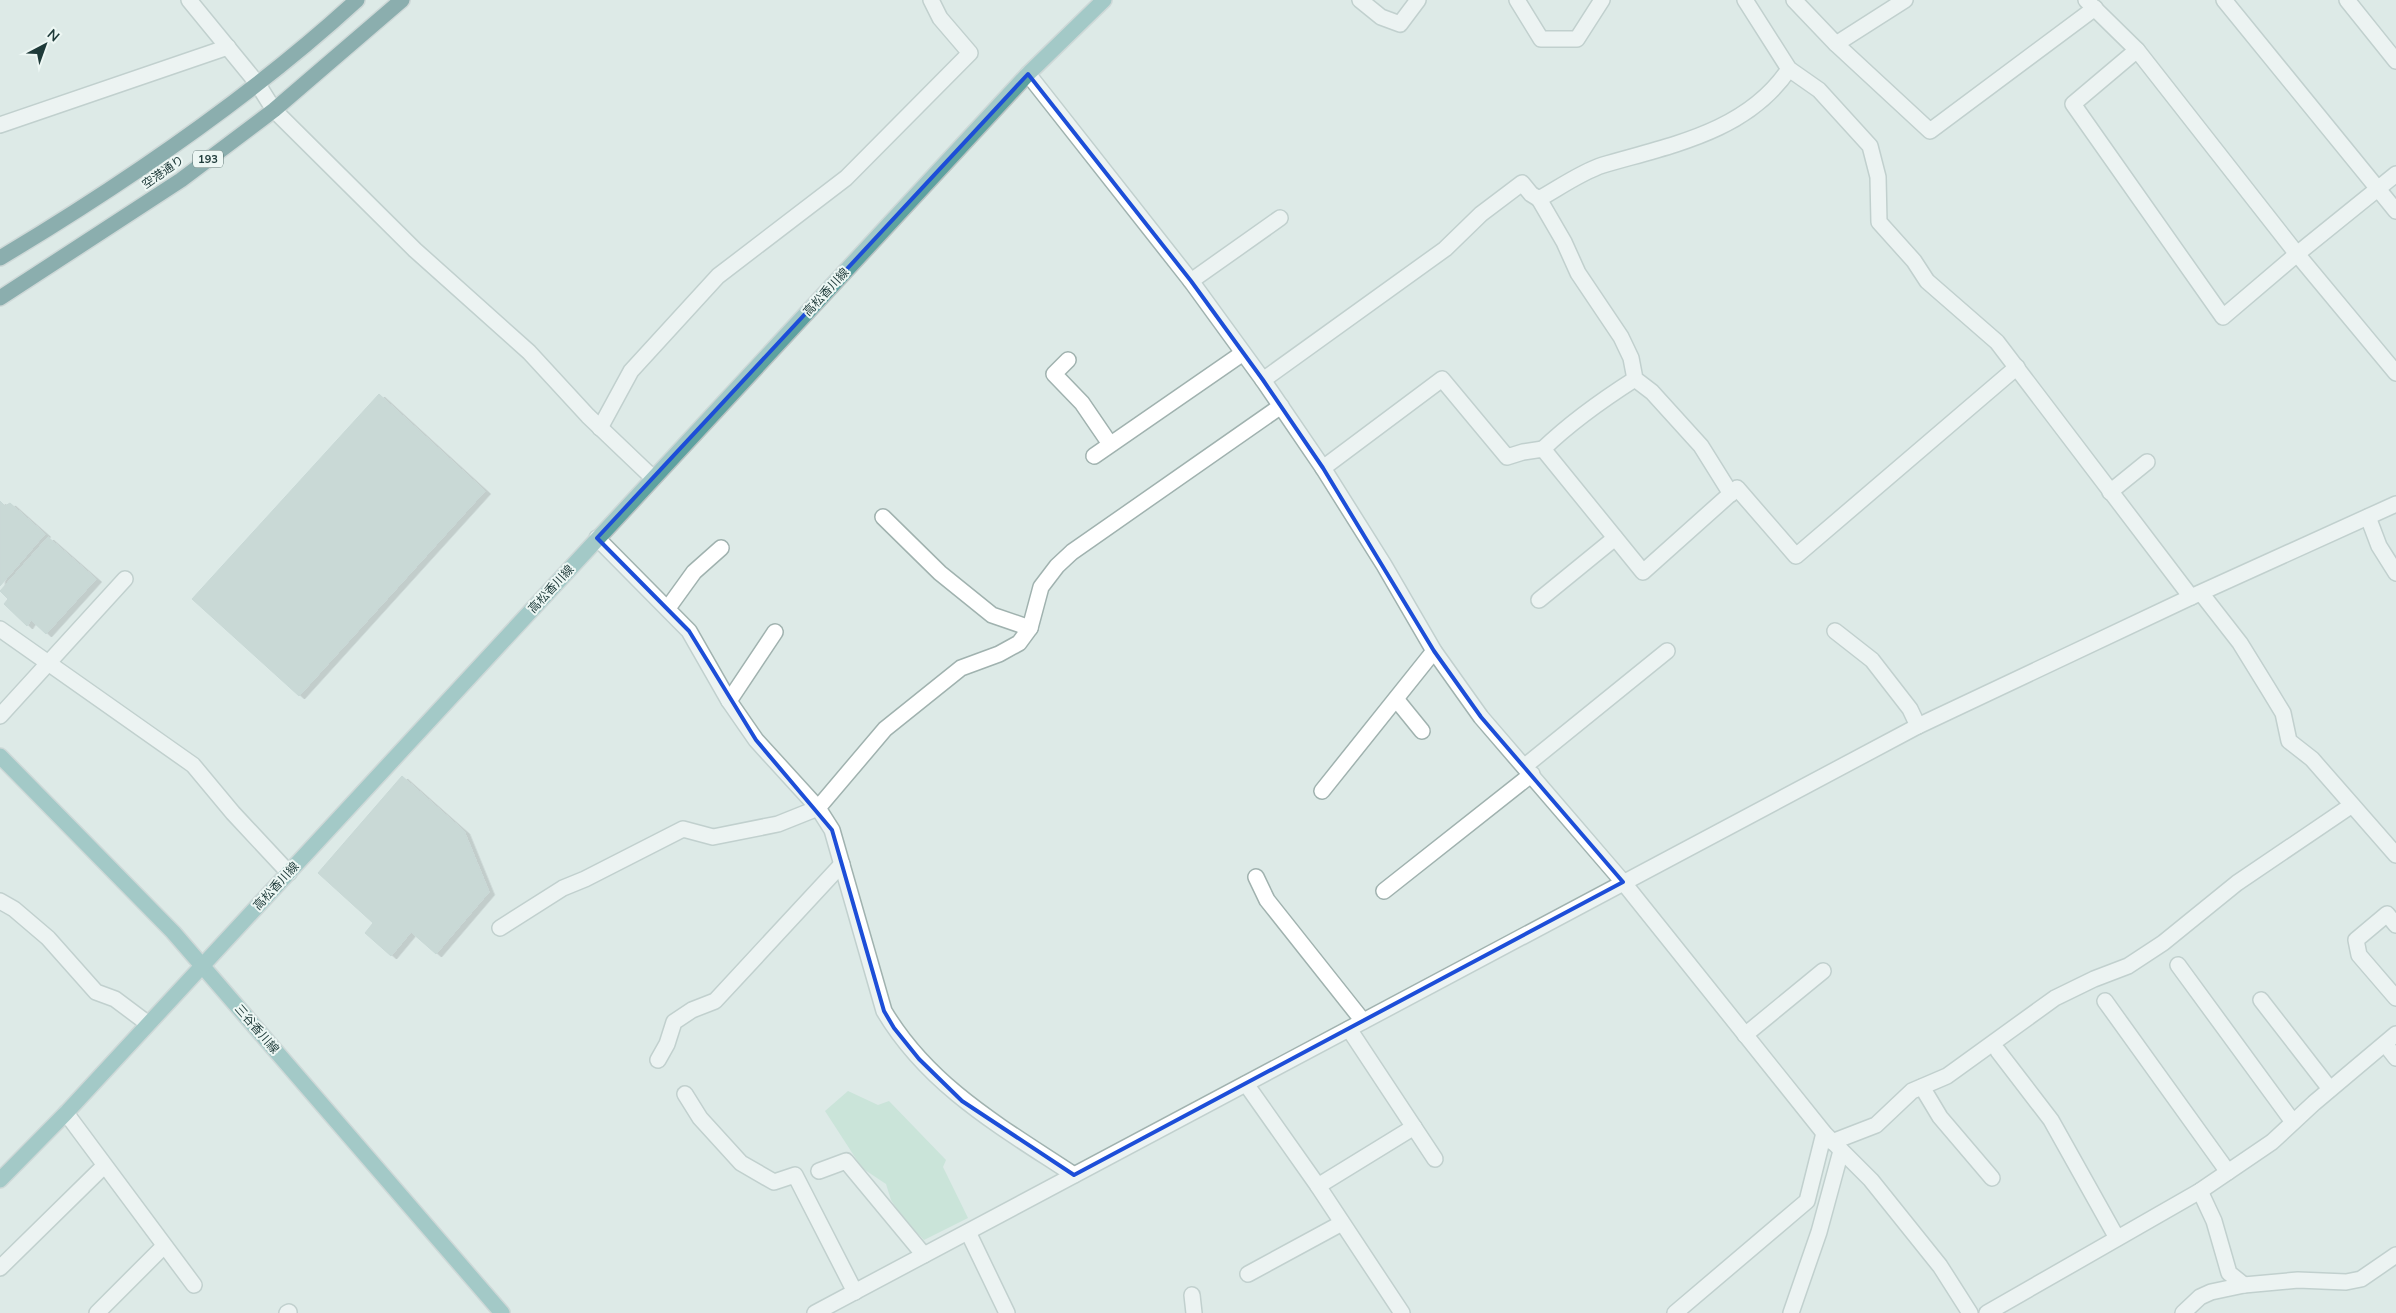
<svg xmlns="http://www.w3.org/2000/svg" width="2396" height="1313" font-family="Mulish,'Noto Sans JP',sans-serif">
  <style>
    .green { fill: #b4ddc8 }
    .building { fill: #b2c5c1; stroke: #afc4c0; filter: url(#shadow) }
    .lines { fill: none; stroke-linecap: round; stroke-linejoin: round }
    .minor-casing { stroke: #a0b2af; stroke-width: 18 }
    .major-casing { stroke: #bcc4c4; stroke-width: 18 }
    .highway-casing { stroke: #bcc4c4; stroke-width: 18 }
    .minor { stroke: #fff; stroke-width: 15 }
    .major { stroke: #5ea2a0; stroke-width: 15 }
    .highway { stroke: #286768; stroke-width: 15 }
    .marked { fill: none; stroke: #1d4ed8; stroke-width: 4; stroke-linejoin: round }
    .labels { text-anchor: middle; stroke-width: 4; stroke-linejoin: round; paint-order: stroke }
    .shield { fill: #edf7f4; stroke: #5c7371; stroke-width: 1 }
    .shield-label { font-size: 11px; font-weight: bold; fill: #1e3a39 }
    .street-label { font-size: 12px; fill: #1e3a39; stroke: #edf7f4 }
  </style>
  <defs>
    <filter id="shadow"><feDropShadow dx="5.5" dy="3" stdDeviation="0" flood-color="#0004"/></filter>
  </defs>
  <rect width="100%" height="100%" fill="#ddeae7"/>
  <path class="green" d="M848,1091L878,1105L889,1101L946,1160L943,1167L968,1218L924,1240L903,1218L891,1200L886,1184L862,1168L825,1111Z"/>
  <g class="building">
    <path d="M379,394L485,491L299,696L192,599Z"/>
    <path d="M0,501L5,506L10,503L45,534L0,586Z"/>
    <path d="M48,537L96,579L46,634L31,620L27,626L4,604L8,599L0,591Z"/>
    <path d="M402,776L464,831L489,892L436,954L411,932L391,956L365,933L373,923L318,873Z"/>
  </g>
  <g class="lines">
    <defs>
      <g id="minor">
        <path d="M189,0L257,83L274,110L415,250L529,352L588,416L653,478"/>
        <path d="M1360,0L1381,17L1400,24L1418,0"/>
        <path d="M1517,0L1541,39H1577L1602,0"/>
        <path d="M1745,0L1789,69L1819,90L1870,146L1878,177L1879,222L1914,261L1927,281L1997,342L2191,597"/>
        <path d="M1794,0L1836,44L1930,131L2095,8"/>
        <path d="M2086,0L2137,50L2297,254L2396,373"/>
        <path d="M2224,0L2396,211"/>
        <path d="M2347,0L2396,61"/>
        <path d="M1836,44L1905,0"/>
        <path d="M2137,50L2073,104L2223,317L2297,254L2396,174"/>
        <path d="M1028,74L1191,281L1263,380L1323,468L1384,565L1434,651L1481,717L1623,882L1824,1133L1871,1180L1940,1266L1970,1313"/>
        <path d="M0,125L228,47"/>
        <path d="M1539,199L1564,242L1578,273L1621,337L1631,358L1635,379L1652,392L1701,446L1731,494"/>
        <path d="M1191,281L1280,218"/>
        <path d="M1068,360L1054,374L1082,403L1110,444"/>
        <path d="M1263,380L1445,249L1481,214L1522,183L1531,194L1539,199C1559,188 1581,172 1603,165C1671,145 1747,132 1789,69"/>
        <path d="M600,428L631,371L718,276L846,178L970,53L940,18L931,0"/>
        <path d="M1543,449C1571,422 1602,400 1635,379"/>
        <path d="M1094,456L1243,353"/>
        <path d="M1323,468L1442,379L1507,457L1523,452L1543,449L1643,572L1737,488L1796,556L2017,367"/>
        <path d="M2110,492L2147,462"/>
        <path d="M883,517L940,573L992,615L1030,628"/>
        <path d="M2368,517L2379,546L2396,573"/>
        <path d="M597,538L689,631L729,701L756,740L818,808L832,830L884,1011C929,1087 1003,1128 1074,1175"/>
        <path d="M2201,593L2240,643L2269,690L2283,713L2289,741L2312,759L2396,855"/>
        <path d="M1539,600L1615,538"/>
        <path d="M668,608L694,572L721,548"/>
        <path d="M0,629L193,765L233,813L289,873"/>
        <path d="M1835,631L1872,660L1910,709L1918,726"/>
        <path d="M1396,699L1422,731"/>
        <path d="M729,701L775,632"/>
        <path d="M0,716L125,579"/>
        <path d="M1525,766L1667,651"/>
        <path d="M1322,791L1434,651"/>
        <path d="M1256,877L1267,900L1363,1021"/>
        <path d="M1384,891L1532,774"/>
        <path d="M0,901L14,909L48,938L96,992L115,999L147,1023"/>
        <path d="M2396,925L2387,914L2356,940L2359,955L2396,998"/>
        <path d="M500,928L563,888L585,879L683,829L713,837L778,824L818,808L885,729L961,668L999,654L1019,643L1030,628L1041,587L1057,566L1072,552L1281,406"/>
        <path d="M2178,965L2293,1122"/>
        <path d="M2261,1000L2330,1089"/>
        <path d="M2105,1001L2228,1172"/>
        <path d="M1349,1029L1435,1159"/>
        <path d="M1745,1035L1823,971"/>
        <path d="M2385,1044L2396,1058"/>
        <path d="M1998,1051L2051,1120L2117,1238"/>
        <path d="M658,1060L667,1044L674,1022L692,1010L715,1001L842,864"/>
        <path d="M1246,1084L1318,1186L1402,1313"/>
        <path d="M1922,1087L1940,1117L1992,1178"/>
        <path d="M685,1094L700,1118L741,1163L774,1182L795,1175L855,1292"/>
        <path d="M66,1113L194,1285"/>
        <path d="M1832,1142L1876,1125L1912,1091L1947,1076L2055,998L2094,979L2128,966L2163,943L2237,883L2352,805"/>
        <path d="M819,1171L846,1161L924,1255"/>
        <path d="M1318,1186L1414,1127"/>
        <path d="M2200,1191L2214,1221L2229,1273L2244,1285"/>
        <path d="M968,1232L1007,1313"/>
        <path d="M0,1268L104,1166"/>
        <path d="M1248,1274L1342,1223"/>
        <path d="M1192,1295L1194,1313"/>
        <path d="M97,1313L164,1246"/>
        <path d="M287,1313L289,1312"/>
        <path d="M815,1313L1918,726L2191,597L2396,504"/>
        <path d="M1675,1313L1807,1201L1824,1133"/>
        <path d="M1791,1313L1819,1232L1841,1151"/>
        <path d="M1987,1313L2200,1191L2272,1142L2314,1103L2396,1034"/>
        <path d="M2183,1313L2200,1297L2211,1292L2244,1285L2298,1280L2346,1282L2361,1279L2396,1255"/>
      </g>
      <g id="major">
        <path d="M0,756L173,932L502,1313"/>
        <path d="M0,1180L66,1113L1028,74L1104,0"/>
      </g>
      <g id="highway">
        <path d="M0,258C125,183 249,99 357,0"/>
        <path d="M0,298L181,180L274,110L402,0"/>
      </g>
    </defs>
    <use href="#minor" class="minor-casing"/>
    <use href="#major" class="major-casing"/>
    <use href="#highway" class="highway-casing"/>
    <use href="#minor" class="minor"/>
    <use href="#major" class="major"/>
    <use href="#highway" class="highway"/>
  </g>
  <path d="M0 0H2396V1313H0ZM1028,74L1191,281L1263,380L1323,468L1434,651L1481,717L1623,882L1074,1175L962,1101L919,1059L894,1028L884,1011L832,830L756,740L689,631L597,538Z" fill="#ddeae7" fill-opacity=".55" fill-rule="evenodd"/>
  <path class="marked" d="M1028,74L1191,281L1263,380L1323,468L1434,651L1481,717L1623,882L1074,1175L962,1101L919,1059L894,1028L884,1011L832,830L756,740L689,631L597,538Z"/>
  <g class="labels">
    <rect class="shield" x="193" y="150.5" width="30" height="17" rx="4"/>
    <g class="shield-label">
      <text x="208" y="163">193</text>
    </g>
    <g class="street-label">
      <text transform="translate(163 172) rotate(-35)" y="4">空港通り</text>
      <text transform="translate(826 292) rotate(-47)" y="4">高松香川線</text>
      <text transform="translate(551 589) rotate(-47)" y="4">高松香川線</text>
      <text transform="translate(276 886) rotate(-47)" y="4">高松香川線</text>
      <text transform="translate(257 1029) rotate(49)" y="4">三谷香川線</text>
    </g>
  </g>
  <g transform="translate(45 45) rotate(41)" stroke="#edf7f4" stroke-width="4" paint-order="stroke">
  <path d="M0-4L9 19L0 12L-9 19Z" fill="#1e3a39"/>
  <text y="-8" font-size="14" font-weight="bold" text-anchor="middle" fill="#1e3a39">N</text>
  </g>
</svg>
